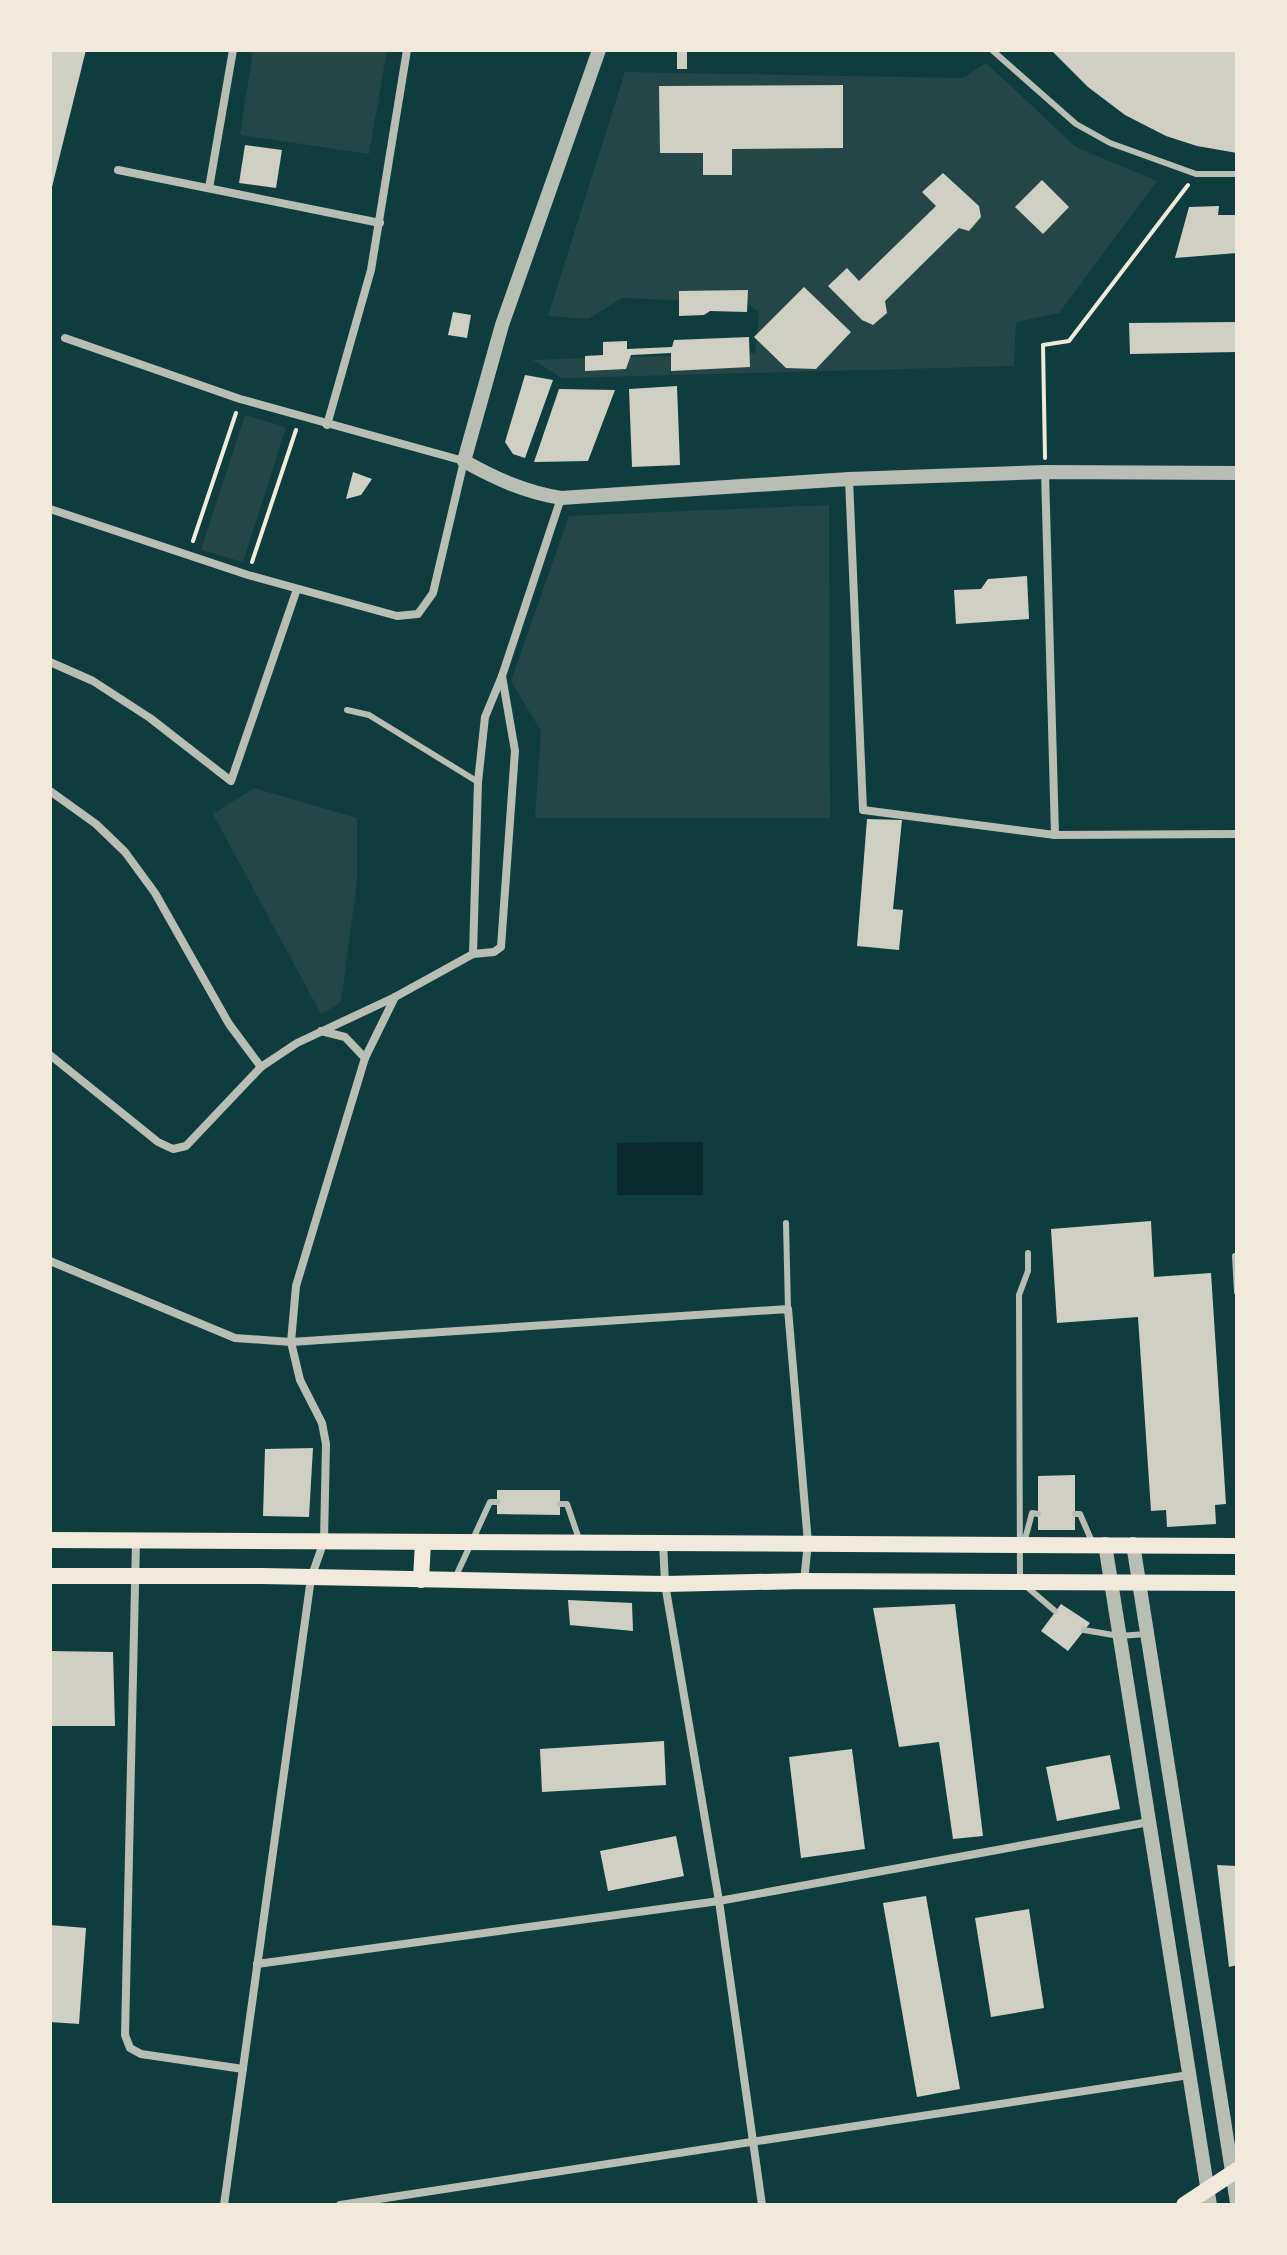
<svg xmlns="http://www.w3.org/2000/svg" width="1287" height="2255" font-family="'Alegreya Sans',sans-serif">
  <style>
    .green { fill: #244646 }
    .water { fill: #0a2a2b }
    .building { fill: #cfcfc3 }
    .lines { fill: none; stroke-linecap: round; stroke-linejoin: round }
    .path { stroke: #f1e9da; stroke-width: 4 }
    .service { stroke: #b8beb3; stroke-width: 6 }
    .minor { stroke: #b8beb3; stroke-width: 8 }
    .tertiary { stroke: #b8beb3; stroke-width: 14 }
    .secondary { stroke: #f1e9da; stroke-width: 16 }
  </style>
  <rect width="100%" height="100%" fill="#0f3d3e"/>
  <g class="green">
    <path d="M253,50H387L369,154L240,135Z"/>
    <path d="M986,63L1076,147L1157,181L1059,313L1016,322L1014,366L562,378L533,360L755,353L759,312L746,303L622,298L588,319L548,316L625,72L963,78Z"/>
    <path d="M245,415L286,427L243,562L201,550Z"/>
    <path d="M829,505L830,818H535L541,731L511,681L569,516Z"/>
    <path d="M254,788L357,818V881L341,1002L321,1014L213,814Z"/>
  </g>
  <path class="water" d="M703,1142V1195H617V1143Z"/>
  <g class="building">
    <path d="M50,50H86L51,191H50Z"/>
    <rect x="677" y="50" width="10" height="19"/>
    <path d="M1051,50H1237V153L1197,146L1166,136L1125,115L1088,87Z"/>
    <path d="M843,85V148L732,149V175H703V153H660L659,86Z"/>
    <path d="M245,145L282,150L276,188L239,183Z"/>
    <path d="M943,173L979,206L981,217L969,231L959,228L885,301L887,313L873,325L862,320L828,286L847,268L859,281L936,206L922,192Z"/>
    <path d="M1042,180L1069,207L1043,234L1015,207Z"/>
    <path d="M1219,206L1218,215H1237V253L1175,258L1189,207Z"/>
    <path d="M804,287L851,332L816,369L786,368L754,337Z"/>
    <path d="M748,290L747,312L710,311L704,315L679,316V291Z"/>
    <path d="M453,312L471,315L467,338L448,335Z"/>
    <path d="M1237,322V352L1130,354L1129,323Z"/>
    <path d="M749,337L750,367L671,371V353L631,355L626,369L585,371V356L603,355V342L627,341V349L672,347L674,340Z"/>
    <path d="M525,375L553,380L525,458L513,454L505,442Z"/>
    <path d="M677,386L680,465L632,467L629,389Z"/>
    <path d="M559,389L615,390L588,461L534,462Z"/>
    <path d="M353,472L372,479L361,495L346,499Z"/>
    <path d="M1027,576L1029,619L956,624L954,590L981,589L988,579Z"/>
    <path d="M867,819L902,820L893,909L903,910L899,950L857,946Z"/>
    <path d="M1151,1221L1154,1277L1211,1273L1226,1504L1215,1505L1216,1524L1167,1527L1166,1510L1151,1511L1138,1317L1057,1323L1051,1229Z"/>
    <path d="M313,1448L309,1517L263,1516L265,1449Z"/>
    <path d="M1075,1475V1530H1038V1476Z"/>
    <path d="M497,1490H560V1515L497,1514Z"/>
    <path d="M568,1600L632,1603L633,1631L570,1625Z"/>
    <path d="M955,1604L983,1836L953,1839L939,1742L899,1747L873,1608Z"/>
    <path d="M1061,1604L1090,1623L1068,1651L1041,1631Z"/>
    <path d="M50,1651L113,1652L115,1726H50Z"/>
    <path d="M664,1741L666,1785L542,1792L540,1749Z"/>
    <path d="M852,1749L865,1849L801,1858L789,1757Z"/>
    <path d="M1110,1755L1120,1809L1057,1821L1046,1767Z"/>
    <path d="M676,1836L684,1876L608,1891L600,1851Z"/>
    <path d="M1217,1865L1237,1866V1965L1229,1967Z"/>
    <path d="M926,1896L960,2089L917,2097L883,1903Z"/>
    <path d="M1029,1909L1044,2008L991,2017L975,1918Z"/>
    <path d="M50,1925L86,1928L79,2024L50,2022Z"/>
  </g>
  <g class="lines">
    <g class="path">
      <path d="M1045,458L1043,345L1069,341L1188,185"/>
      <path d="M193,541L236,413"/>
      <path d="M252,562L296,430"/>
    </g>
    <g class="service">
      <path d="M992,50L1076,124L1110,143L1196,174H1237"/>
      <path d="M347,710L369,715L478,782"/>
      <path d="M786,1223L788,1309"/>
      <path d="M1028,1253V1271L1019,1295L1020,1581L1055,1611"/>
      <path d="M1235,1256L1237,1292"/>
      <path d="M560,1504H567L580,1542"/>
      <path d="M1075,1514H1080L1093,1544"/>
      <path d="M1024,1543L1032,1513L1038,1514"/>
      <path d="M456,1576L490,1502H497"/>
      <path d="M1084,1630L1119,1636L1147,1634"/>
    </g>
    <g class="minor">
      <path d="M118,170L380,223"/>
      <path d="M209,188L233,50"/>
      <path d="M327,425L371,270L407,50"/>
      <path d="M1045,472L1055,835"/>
      <path d="M849,479L863,810L1055,835L1237,834"/>
      <path d="M50,509L248,575L397,616L418,614L433,593L464,461L240,399L65,338"/>
      <path d="M50,662L93,681L150,718L231,781L297,589"/>
      <path d="M50,791L96,824L125,852L155,893L229,1024L261,1067"/>
      <path d="M473,954L478,782L485,717L502,676L561,498"/>
      <path d="M321,1031L345,1037L365,1058"/>
      <path d="M50,1055L158,1142L173,1149L186,1146L261,1067L297,1043L395,997L473,954L494,952L501,947L515,751L502,676"/>
      <path d="M50,1261L235,1338L291,1342L788,1309L808,1543L804,1581"/>
      <path d="M136,1541L125,2035L130,2048L141,2054L243,2069"/>
      <path d="M663,1542L665,1584L719,1901L762,2205"/>
      <path d="M257,1964L719,1901L1149,1822"/>
      <path d="M224,2205L311,1578L324,1541L326,1444L322,1423L300,1380L291,1342L296,1286L365,1058L395,997"/>
      <path d="M340,2205L1189,2075"/>
    </g>
    <g class="tertiary">
      <path d="M599,50L502,325L464,461C496,479 525,492 561,498L849,479L1045,472L1237,473"/>
      <path d="M1105,1544L1210,2205"/>
      <path d="M1133,1544L1237,2203"/>
    </g>
    <g class="secondary">
      <path d="M50,1540L1237,1546"/>
      <path d="M50,1576H262L665,1584L804,1581L1237,1583"/>
      <path d="M421,1580L423,1542"/>
      <path d="M1184,2205L1237,2170"/>
    </g>
  </g>
  <rect width="1287" height="2255" fill="none" stroke="#f1e9da" stroke-width="104"/>
</svg>
